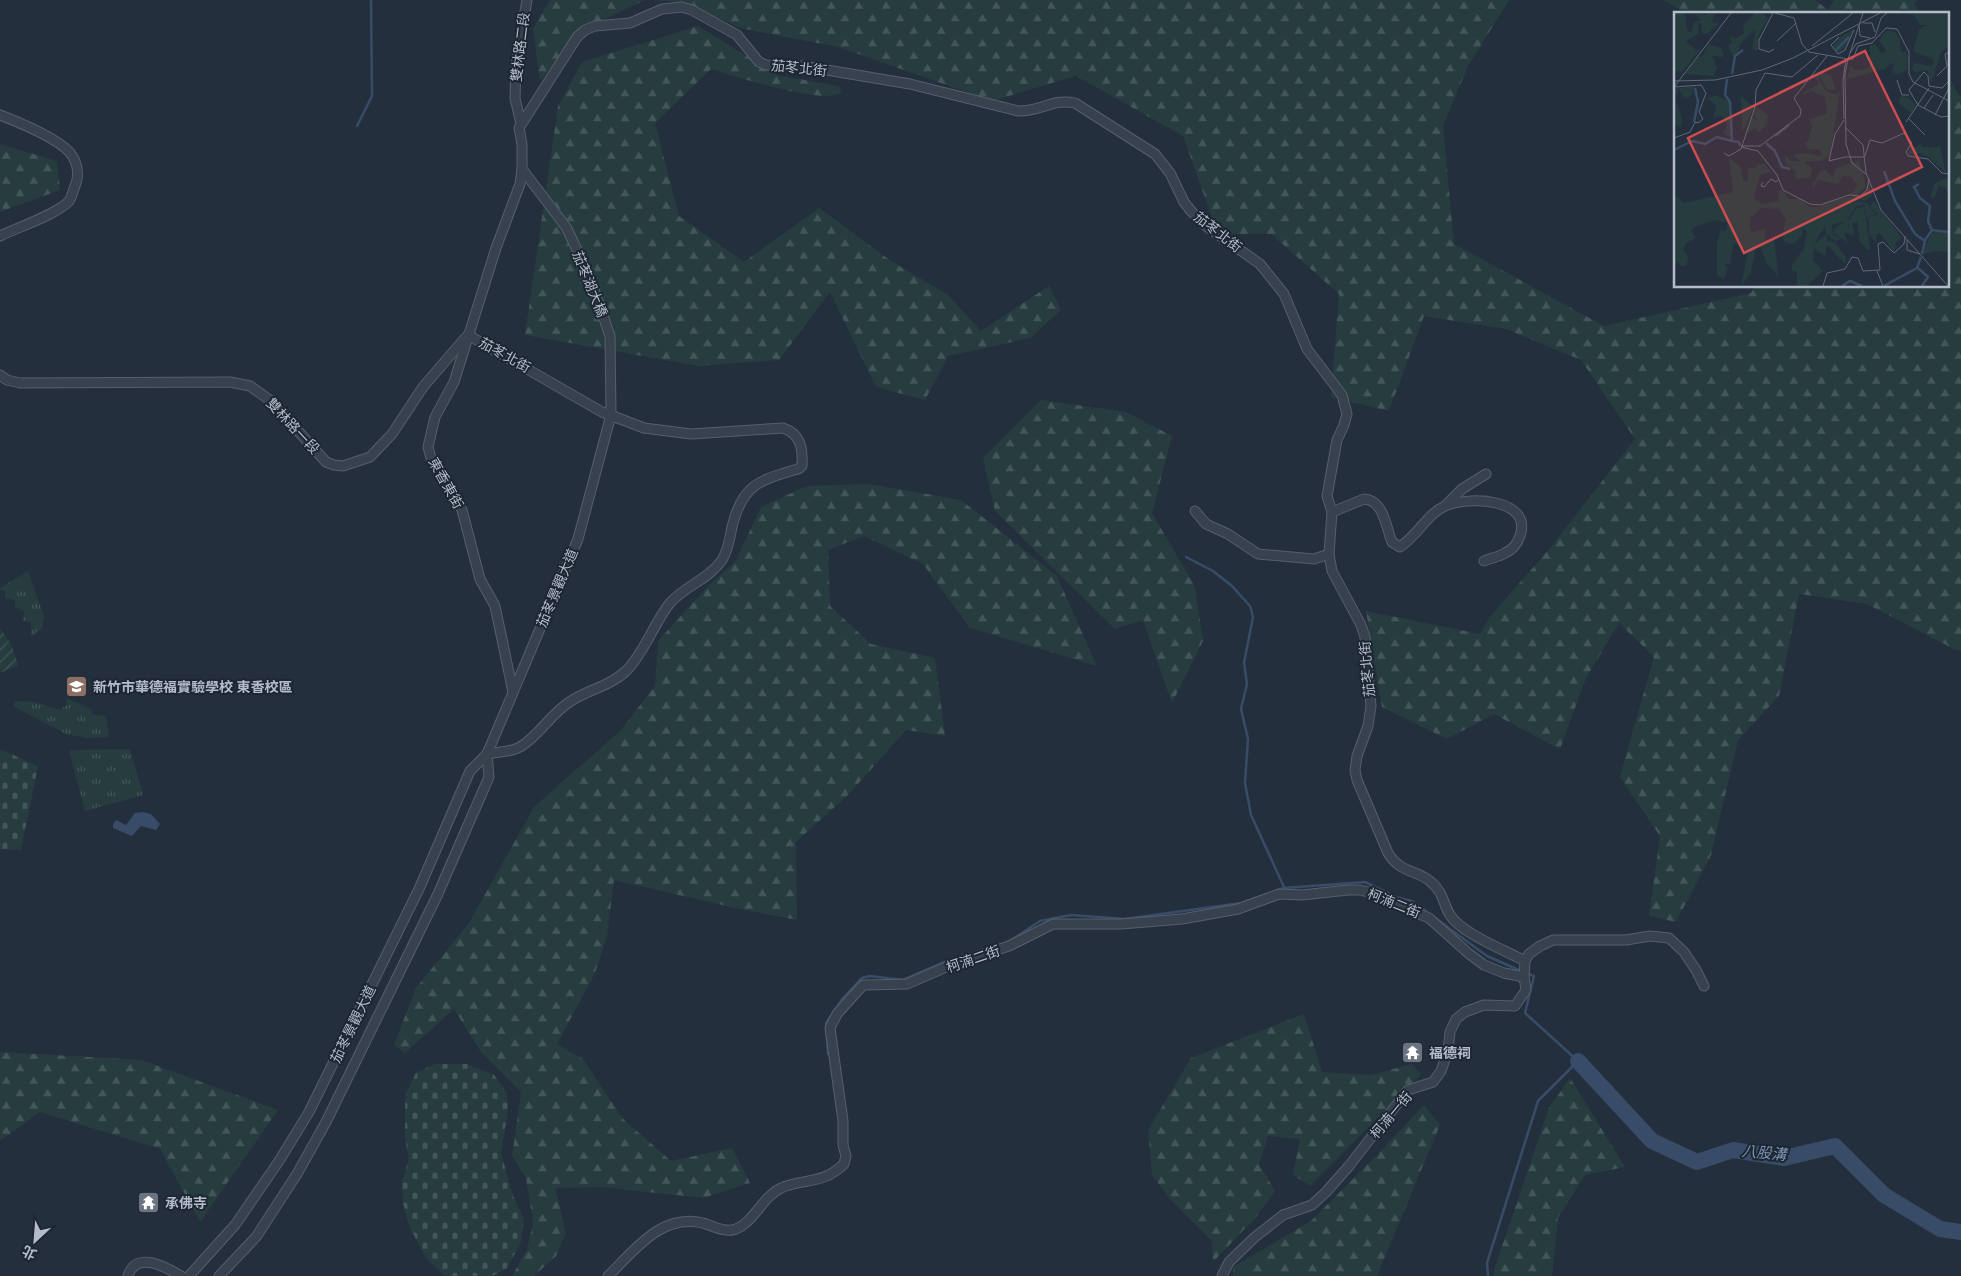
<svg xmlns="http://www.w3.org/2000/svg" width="1961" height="1276" font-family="'Golos Text','Noto Sans TC',sans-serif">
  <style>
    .grass { fill: url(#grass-tufts) }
    .forest { fill: url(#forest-firs) }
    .cemetery { fill: url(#cemetery-stones) }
    .garden { fill: url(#garden-furrows) }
    .water { fill: #394c67 }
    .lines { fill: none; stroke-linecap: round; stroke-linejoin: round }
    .stream { stroke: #394c67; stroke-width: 2.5 }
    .river { stroke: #394c67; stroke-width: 16 }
    .minor-casing { stroke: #565f6c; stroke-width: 11 }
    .minor { stroke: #38414e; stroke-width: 9 }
    .labels { text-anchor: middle; stroke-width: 4; stroke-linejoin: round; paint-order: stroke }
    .street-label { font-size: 14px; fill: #b4bcc9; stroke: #1d2633 }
    .poi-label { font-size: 14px; font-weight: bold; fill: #b4bcc9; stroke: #1d2633; text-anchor: start }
    .water-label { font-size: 15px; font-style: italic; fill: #7c92b1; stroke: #1d2633 }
    .inset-river { fill: none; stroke: #394c67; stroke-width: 2.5 }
    .inset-road { fill: none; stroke: #5e6776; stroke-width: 1 }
    .view { fill: #ce4d50; fill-opacity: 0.15; stroke: #ce4d50; stroke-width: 2.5 }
    .inset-edge { fill: none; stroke: #b4bcc9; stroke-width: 2.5 }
  </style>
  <defs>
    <pattern id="grass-tufts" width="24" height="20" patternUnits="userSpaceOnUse" patternTransform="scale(1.25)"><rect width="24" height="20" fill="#263c3f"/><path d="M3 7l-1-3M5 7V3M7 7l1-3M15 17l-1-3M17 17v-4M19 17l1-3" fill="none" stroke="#435659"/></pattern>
    <pattern id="forest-firs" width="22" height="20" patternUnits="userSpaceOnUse" patternTransform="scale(1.25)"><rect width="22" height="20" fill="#263c3f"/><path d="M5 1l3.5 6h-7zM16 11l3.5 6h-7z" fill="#435659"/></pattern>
    <pattern id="cemetery-stones" width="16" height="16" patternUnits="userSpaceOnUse" patternTransform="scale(1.25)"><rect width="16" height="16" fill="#263c3f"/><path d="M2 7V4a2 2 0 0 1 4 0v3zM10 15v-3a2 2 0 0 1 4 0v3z" fill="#435659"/></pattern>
    <pattern id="garden-furrows" width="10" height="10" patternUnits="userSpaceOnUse" patternTransform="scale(1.25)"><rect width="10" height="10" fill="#263c3f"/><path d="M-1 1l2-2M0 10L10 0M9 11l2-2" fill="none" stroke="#435659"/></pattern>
  </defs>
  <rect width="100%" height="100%" fill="#242f3e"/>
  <g class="grass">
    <path d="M28,571L44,616L42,628L31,637V623L22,620L25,612L15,607V600L5,598V591L0,590V588Z"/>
    <path d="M66,698L91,709L93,715L106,716L109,737L87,738L66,734L13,706L15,701L34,702L60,710L67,705Z"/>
    <path d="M130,749L143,795L85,811L69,750Z"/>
  </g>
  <g class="forest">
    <path d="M550,0H645L582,30L540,81L533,29Z"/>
    <path d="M647,0H1509L1468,66L1443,126L1454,244L1604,326L1751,293L1755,286H1947V72L1958,94L1961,97V651L1954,649L1867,604L1799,594L1779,696L1738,740L1711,855L1676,922L1649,916L1660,836L1620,777L1654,657L1619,623L1586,678L1560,749L1494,714L1447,739L1382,707L1366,611L1480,634L1490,617L1550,548L1635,439L1581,360L1506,329L1424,316L1389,411L1331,397L1339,294L1271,234H1218L1183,136L1076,76L992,101L838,47L740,28L685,2Z"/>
    <path d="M1664,0H1815L1828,10L1834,0H1917L1914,4L1919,14H1687Z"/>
    <path d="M698,26L777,75L838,86L842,91C829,108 732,75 711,69L655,123L679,216L744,262L819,208L891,261L948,295L981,331L1049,286L1061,310L1030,338L948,356L925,400L876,387L830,292L779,360L698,366L525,335L558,106L582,62Z"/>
    <path d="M0,144L57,161L60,190L0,212Z"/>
    <path d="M1041,400L1126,412L1172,436L1152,513L1195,587L1203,641L1172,703L1143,620L1115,629L995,511L983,458Z"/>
    <path d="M869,484L961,500L1057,576L1097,666L970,628L923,564L864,536L828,550L830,606L871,644L935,658L945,736L906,730L848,795L796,842L797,920L735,908L614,880L607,936L595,973L557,1044L583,1059L622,1118L671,1161L732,1148L750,1183L703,1198L601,1187L555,1188L566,1233L556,1256L534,1276H512L527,1250L533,1222L526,1178L512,1156L521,1092L481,1052L454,1009L405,1053L394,1045L416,988L469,923L534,807L620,731L655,686L658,641L710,584L735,562L761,507L807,486Z"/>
    <path d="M1304,1014L1322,1072L1371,1075L1412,1064L1421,1074L1310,1186L1293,1175L1300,1139L1268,1136L1259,1164L1275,1191L1256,1217L1213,1262L1212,1241L1169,1198L1152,1175L1148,1130L1191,1058Z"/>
    <path d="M0,1052L142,1060L278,1110L200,1222L160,1149L40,1112L0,1141Z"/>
    <path d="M1570,1078L1625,1167L1585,1175L1558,1218L1552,1276H1494V1270L1549,1108Z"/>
    <path d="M1424,1105L1440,1125L1377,1276H1233V1267L1311,1221L1376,1156Z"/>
  </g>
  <g class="cemetery">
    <path d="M0,749L38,766L21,850L0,849Z"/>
    <path d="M435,1064H467L494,1075L507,1093L508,1111L501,1153L513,1196L524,1219L521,1242L507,1268L493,1276H445L426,1258L409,1226L403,1203L402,1181L409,1160L405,1138V1095L416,1073Z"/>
  </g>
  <path class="garden" d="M0,628L12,646L18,665L0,673Z"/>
  <path class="water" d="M143,812L151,814L160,824L156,830L141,826L132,836L113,828V824L116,820L126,825L135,813Z"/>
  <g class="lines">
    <g class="stream">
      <path d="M357,126L372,96L371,0"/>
      <path d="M1186,557L1213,571L1232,586L1250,606L1253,617L1244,663L1247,684L1241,709L1248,739L1245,783L1251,815L1284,887"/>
      <path d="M1275,891L1284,888L1365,882L1396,897L1412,901L1487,956L1521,971"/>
      <path d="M1010,941L1040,921L1071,915L1125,919L1241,903L1270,893"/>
      <path d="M828,1054L826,1023L843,998L862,978L870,976L903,980L949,960L969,954"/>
      <path d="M1488,1276L1487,1263L1538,1101L1578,1061L1525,1013L1534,976L1526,973"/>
    </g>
    <path class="river" d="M1578,1061L1652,1141L1697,1162L1733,1150L1784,1158L1835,1146L1884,1195L1940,1229L1961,1232"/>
    <defs>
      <g id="minor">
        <path d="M0,115C18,122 64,140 73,157C78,166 79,177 75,186C73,191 72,197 69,201C58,214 16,228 0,236"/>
        <path d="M521,124L515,98L516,64L527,0"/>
        <path d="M468,335L602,412L644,428L691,434L783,428C801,434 803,449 802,466L798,469C759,480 742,485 732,527C730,538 728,551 722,560C709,579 685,586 670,603C654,623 645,651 627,670C611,686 589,689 571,701C551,713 540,735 520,747C512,752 497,752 487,754"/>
        <path d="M0,375L7,380L20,383L230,382L250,386L271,401L326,462L334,465L343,466L370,457L392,434L423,387L466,337"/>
        <path d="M1446,505L1462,489L1486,474"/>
        <path d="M1195,511L1206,524L1228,534L1258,554L1314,559L1329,554"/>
        <path d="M1332,512L1364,499C1384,500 1386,528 1392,542L1400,547C1417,536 1427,514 1445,506C1468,496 1533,498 1520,536C1517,544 1513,550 1505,553C1499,557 1491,558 1484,561"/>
        <path d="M513,692L495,606L480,579L462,510L431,458L428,447L435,417L454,382L496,248L520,184L522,169V144L519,128L577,37L585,30L595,26L630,23L662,9L682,7L692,10L737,35L759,62L766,65L803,66L910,84L1018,111C1039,112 1053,98 1075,103L1155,154L1170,173L1184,202L1191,211L1206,226L1260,264L1284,294L1307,349L1342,395L1347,414L1344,425L1337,440L1327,496L1332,512L1329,554L1332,571L1361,625L1365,637L1371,706L1368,726L1357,756L1355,770L1357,780L1388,853C1401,874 1416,869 1431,882C1444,893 1443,904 1450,915C1461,933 1506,951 1525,961"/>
        <path d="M128,1276C136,1250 166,1267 181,1276"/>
        <path d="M189,1276L235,1225L279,1161L309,1112L419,889L470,771L487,754L578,539L611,415L610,336L588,272L566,227L522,169"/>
        <path d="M219,1276L256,1237L297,1174L326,1122L437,896L489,777L487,754"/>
        <path d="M608,1276C635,1250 661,1213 703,1223C713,1226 725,1233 736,1229C755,1221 762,1197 781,1188C805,1178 822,1185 844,1164L846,1156L843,1145V1121L830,1028L837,1014L863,985L907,984L953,964L1009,946L1053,924H1121L1182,919L1238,909L1279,894L1302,895L1348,890H1360L1377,894L1394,904L1429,918L1468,953L1484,965L1504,973L1524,977"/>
        <path d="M1222,1276L1229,1262L1255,1237L1283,1215L1312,1205L1326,1192L1349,1166L1408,1090L1433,1082L1441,1071L1448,1051L1450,1032L1456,1019L1465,1012L1484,1005L1515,1006L1526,990L1524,977L1525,961L1529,954L1540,946L1553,940H1626L1650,936L1669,938L1684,952L1696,970L1704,986"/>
      </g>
    </defs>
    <use href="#minor" class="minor-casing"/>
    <use href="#minor" class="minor"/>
  </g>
  <defs>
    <symbol id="school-square" viewBox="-11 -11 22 22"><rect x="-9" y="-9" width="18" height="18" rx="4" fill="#8d6e63" stroke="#1d2633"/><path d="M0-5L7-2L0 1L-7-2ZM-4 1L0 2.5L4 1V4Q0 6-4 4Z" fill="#fff"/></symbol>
    <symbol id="temple-square" viewBox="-11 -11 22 22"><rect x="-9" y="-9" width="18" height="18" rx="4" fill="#6b7280" stroke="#1d2633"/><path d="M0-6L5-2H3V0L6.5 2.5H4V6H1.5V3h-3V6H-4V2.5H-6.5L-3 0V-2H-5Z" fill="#fff"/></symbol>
  </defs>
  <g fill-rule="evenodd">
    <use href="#school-square" x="64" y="674" width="25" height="25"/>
    <use href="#temple-square" x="1400" y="1040" width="25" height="25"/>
    <use href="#temple-square" x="136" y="1190" width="25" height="25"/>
  </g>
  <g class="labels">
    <g class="street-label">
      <text transform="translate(520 47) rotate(-83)" y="5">雙林路二段</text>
      <text transform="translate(799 68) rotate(6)" y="5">茄苳北街</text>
      <text transform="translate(1218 232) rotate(38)" y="5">茄苳北街</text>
      <text transform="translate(590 284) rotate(68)" y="5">茄苳湖大橋</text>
      <text transform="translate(505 355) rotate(29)" y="5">茄苳北街</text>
      <text transform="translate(293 426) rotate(47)" y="5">雙林路一段</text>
      <text transform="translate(446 483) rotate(61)" y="5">東香東街</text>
      <text transform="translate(557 588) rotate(-67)" y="5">茄苳景觀大道</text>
      <text transform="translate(1367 669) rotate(-95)" y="5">茄苳北街</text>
      <text transform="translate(1394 903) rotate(22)" y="5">柯湳二街</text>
      <text transform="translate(973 959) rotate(-19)" y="5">柯湳二街</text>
      <text transform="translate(353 1024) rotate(-64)" y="5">茄苳景觀大道</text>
      <text transform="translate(1391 1115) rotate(-50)" y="5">柯湳一街</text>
    </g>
    <g class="poi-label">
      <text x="93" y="692">新竹市華德福實驗學校 東香校區</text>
      <text x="1429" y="1058">福德祠</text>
      <text x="165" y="1208">承佛寺</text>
    </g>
    <g class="water-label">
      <text transform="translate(1764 1153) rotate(5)" y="5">八股溝</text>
    </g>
  </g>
  <g transform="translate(1674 12)">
    <rect width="275" height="275" fill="#242f3e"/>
    <path d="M180,17L173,34L164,41L158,35L163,27ZM227,84L234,85L242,94L237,101L224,90Z" fill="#263c3f"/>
    <path d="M0,1H11L13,18L17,21L20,10L27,8L20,1L33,3L34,1H46L50,2L41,1L38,9L45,12L33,22L28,21L27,11L24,12L25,22L12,29L22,38L27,37L8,60L2,59L0,64ZM81,1H89L94,7L85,23L83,39L78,36L82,17L68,30L60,48L54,33L58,30L55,24L62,26L70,21L69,13ZM230,1H275V34L267,40L257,72L253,58L241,60L238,57L240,51L258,54L260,48L239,39L245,18L253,13H246L241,4ZM213,18L221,20L226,27L227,40H232L234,47L233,58L223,63L218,59L220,52L217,51L211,57L173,67L176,53L182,58L195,56L196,33L201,32L208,42L212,39L205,28ZM34,32L47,36L50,45L38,44L42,52L38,53L43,54L40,64L11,62L23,45L29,44ZM145,58V68L152,79L162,83L166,78L156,143L148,149L130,150L139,157L136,165L122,167L121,159L111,150V143L117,149H126L119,143L132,141L146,144L148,142L146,137H134L130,130L134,129L138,114L135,107L153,102L151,85L136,79L131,83L128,81L145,72L142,66ZM21,74L18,80L21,81L11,87L5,77L1,87L8,105L7,115L0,112V77ZM41,83L55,89L58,127L49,121L53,113L49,104L39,106L42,94L36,88H30ZM67,84L80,95L70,118L68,117ZM82,94L94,103L93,112L85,121L81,116L73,121L77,105L83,108L80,103ZM246,132L249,135H266L272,161L254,145L245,141L235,143L234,140ZM55,145L67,156L69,168L74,170V156H81L84,152H91L97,160L86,163L80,187L89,192L105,189L104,179L110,178L114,187H127L135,195H147L153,189L189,183L195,171L198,183L192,189L185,188L158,203L140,232L152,223L154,229L161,231L172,245L171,252L153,233L151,244L140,237L139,248L149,259L133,274H123V260L118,258V253L130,236L133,219L128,216V224L119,232L111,230L108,225L112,207L105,197L88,196L76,206V215L78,220L91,217L90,227L100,228L105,265L93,252L87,236L82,235L77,261L67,274L74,239L60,231L56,253L49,251L54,256L50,267L43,264V229L47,218L52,219L53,211L40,208L19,216L17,219L22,226L11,232L9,238L15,246L12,254H7L3,249L0,257V220L3,217L0,215V185L2,184L10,191L59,180ZM185,148L192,175L183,183L167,184L180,180L183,173L177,165L169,164L164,172L144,168L140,175L138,174L146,159L151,158L159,165L161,157ZM275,165V184L271,175L265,174L261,185L256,187L260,172ZM200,189L228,226L222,230L220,240L206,221L202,223L203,232L195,222V205L204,203L196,195ZM190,194L196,237L194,238L186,230L183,210L178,211L181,223L170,221L174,231L160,221V217L170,210L175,218L174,209L182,197ZM264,219L275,220V240L261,239L249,242L257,222Z" fill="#263c3f"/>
    <path d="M147,60L158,64L161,78H154L146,66ZM184,189L193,191L201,203L195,204L194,211L190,192L182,194L174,207V217L169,209L158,213L159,223L167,227L162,229L152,222L151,215L158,203Z" fill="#263c3f"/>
    <path class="inset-river" d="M162,38L175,25M58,62L61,44L69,38M53,67L51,83L56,90L58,129L65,130L66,134M20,110L24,90L21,76M101,124L115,113M92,131L101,139L108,155L116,157M0,138L18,129L31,132L43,125L58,129M210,159L221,189L241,222L251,229L248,242M245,172L240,175L246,186L256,194L254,209L258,218M251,228L258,218L274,220M244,256L254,265L248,274M168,274L176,269L188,274M210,274L243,256L247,245"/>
    <path class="inset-road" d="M99,1L85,28V37L95,40L100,37M101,1L120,6L128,32L135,40L174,47L189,1M189,11H198L201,20M185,12L186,24L196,26M165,25L157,33L164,42L171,38L180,18M103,29L122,11M138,34L179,1M176,41L182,32L201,25L207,6L213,1M263,64L273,54L271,42L275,40M223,68L228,83H235M0,69L41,68L88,58L119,46L206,1M275,69L268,76L255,74L254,64L250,60L235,78L244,93L267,105L275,104M0,75L57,1M250,96L259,83M261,103L275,76M170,107L169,68L172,47M235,107L251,123M170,108L161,122L155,149L171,145H190M232,110L255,76M171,115L189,133L192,161L207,198L274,274M0,126L16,120L21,110L24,111L29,107L25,100L32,81L27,73L0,75M67,134H86L126,104L127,98L120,86L153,44M67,135L84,139L103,163L109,178L136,192L146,193L175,183L186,184L193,178L195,167M50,141L55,144L67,137L81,95L82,78L91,61L118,65L144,43M191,144L196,128L208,131L230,121L238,131L232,140L234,144L254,147L268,161L275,162M193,163L178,151L172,132L171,62L174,47H179L184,34L198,31L212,16L223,17L235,40V62L239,70L275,89M89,170L87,174L90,175L97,167L102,170L105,167M233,228V238L246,242M203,259L209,274M149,274L153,261L171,257L178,245L184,246L189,259L206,258L204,232L209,230L220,241L230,232L231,224"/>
    <path class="view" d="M191,39L248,155L70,241L14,126Z"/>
    <rect width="275" height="275" class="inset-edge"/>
  </g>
  <g transform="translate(35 1241) rotate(206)" stroke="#1d2633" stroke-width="4" paint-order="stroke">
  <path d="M0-4L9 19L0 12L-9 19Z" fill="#b4bcc9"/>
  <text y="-8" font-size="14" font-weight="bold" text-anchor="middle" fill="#b4bcc9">北</text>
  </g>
</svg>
